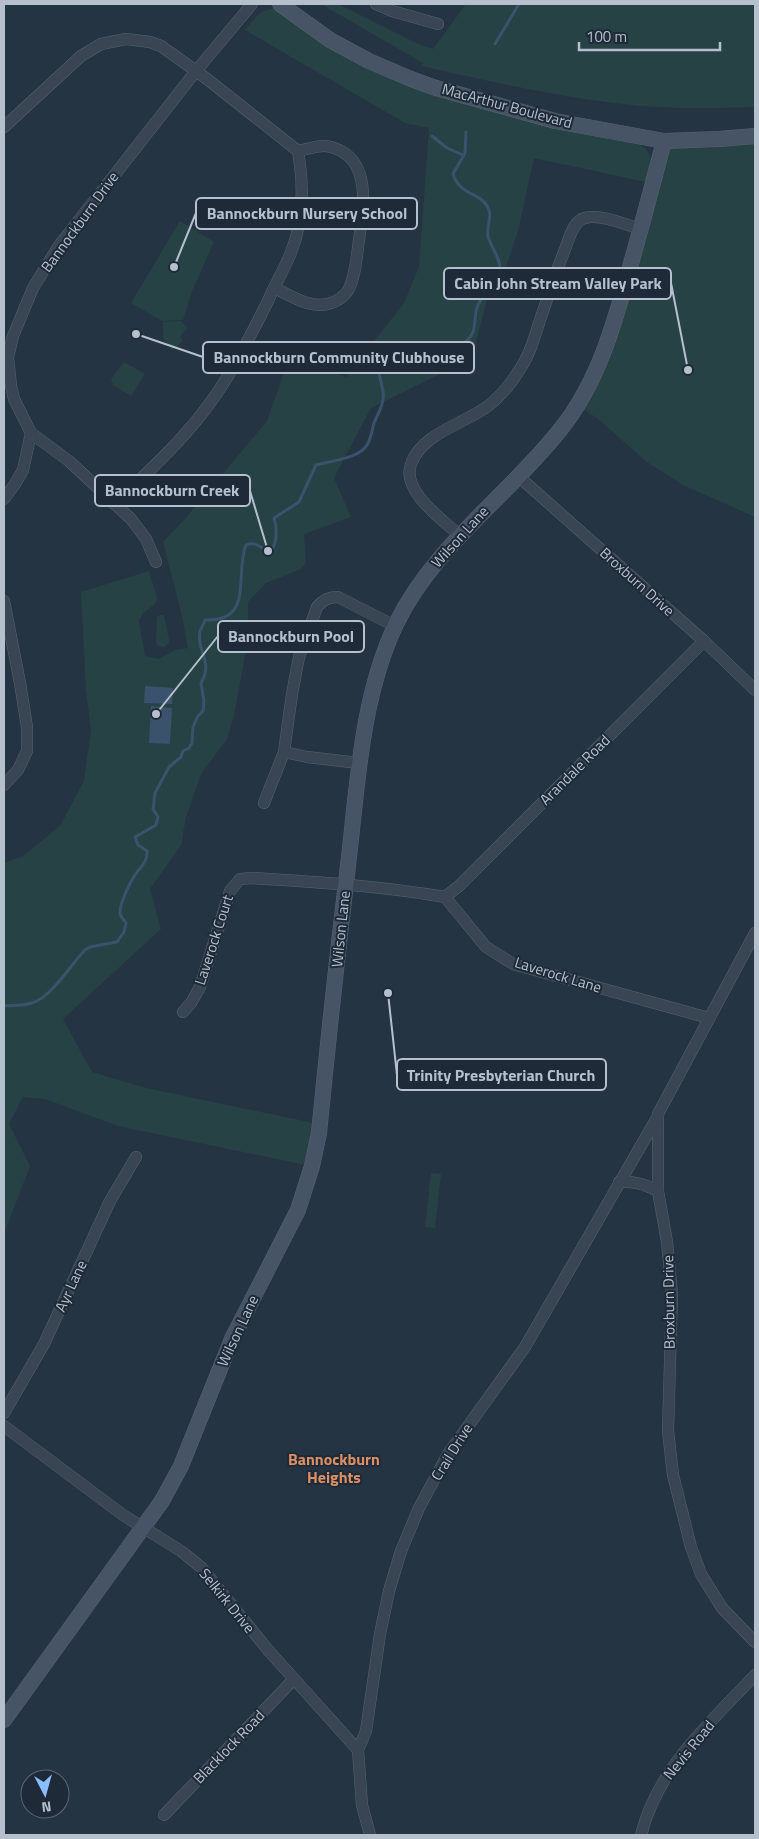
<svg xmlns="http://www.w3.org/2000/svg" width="759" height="1839" font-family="'Titillium Web',sans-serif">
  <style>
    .green { fill: #274244 }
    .water { fill: #3a526c }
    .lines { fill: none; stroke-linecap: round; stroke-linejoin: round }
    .stream { stroke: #3a526c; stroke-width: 3 }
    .street-casing { stroke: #57636f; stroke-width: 12 }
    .secondary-casing { stroke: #57636f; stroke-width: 16 }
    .street { stroke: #394552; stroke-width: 11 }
    .secondary { stroke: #475465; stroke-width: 15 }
    .labels { text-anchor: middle; stroke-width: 4; stroke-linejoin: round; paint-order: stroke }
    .street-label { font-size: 15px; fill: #b6c0cc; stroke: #1e2a38 }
    .neighbourhood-label { font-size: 16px; font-weight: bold; fill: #db8f63; stroke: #1e2a38 }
    .leader { fill: none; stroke: #b6c0cc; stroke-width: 2 }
    .callout-dot { fill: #b6c0cc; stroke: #1e2a38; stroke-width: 2 }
    .callout { fill: #1e2a38; stroke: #b6c0cc; stroke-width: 2 }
    .callout-label { font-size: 16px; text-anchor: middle; font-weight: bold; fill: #b6c0cc }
  </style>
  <rect width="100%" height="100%" fill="#253443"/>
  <g class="green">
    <path d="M321,4H338L418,44L433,49L466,4H755V107C709,109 661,109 614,103C549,95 484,80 421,66L423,63Z"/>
    <path d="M276,8L357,61L633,141C656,152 652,161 646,182L534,158L518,231L506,267L488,295L472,358L371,408L334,478L351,517L304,534L306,563L301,569L266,583L248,602V636L241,678L233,719L227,739L201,774L186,817L181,845L150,889L161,929L63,1019L92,1072L146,1088L314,1123L306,1165L118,1126L45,1099L23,1097L9,1124L30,1166L4,1234V863L23,856L60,826L84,781L91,730L86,690L81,592L149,571L157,598L155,604L143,613L139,621L145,656L159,659L175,650L188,648L181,612L163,542L184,520L267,421L290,356L346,377L404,303L419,267L429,128L405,123L245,30C254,19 260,9 276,8Z"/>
    <path d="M755,136V517L683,485L647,462L597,418L576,405L595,375L664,141Z"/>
    <path d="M180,221L214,242L192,291L183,320L162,321L131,303Z"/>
    <path d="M181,321L187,328L180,337L183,341L172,350L163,338V322Z"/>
    <path d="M124,362L145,374L131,396L113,385L111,379Z"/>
    <path d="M160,615H164L169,640V643L164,647L158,646L156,643L157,617Z"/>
    <path d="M431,1173L441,1174L435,1228L425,1227Z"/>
  </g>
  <g class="water">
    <path d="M145,686L173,688L172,704L144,703Z"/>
    <path d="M151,706L172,708L170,744L149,743Z"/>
  </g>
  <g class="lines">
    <g class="stream">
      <path d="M495,44L519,4"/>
      <path d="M432,136L447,148L463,155"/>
      <path d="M4,1006C12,1005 23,1006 32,1003C52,997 71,964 85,950L90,947L117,942L124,932L126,923C124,919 120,917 120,913C120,902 131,880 137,872C142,866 148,860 147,851L138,845L135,837L156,825L158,817L153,809L155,793L169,767L181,757L183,751L189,748L192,743L193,727L198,716L203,711L204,701L201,683C214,661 196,652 200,631C201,628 204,624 205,620C255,622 234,574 246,545C255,541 260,547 268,551L273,548C277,540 277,526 274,518L299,502L316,465C329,461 359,459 367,445C371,439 372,430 374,423C378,413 385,403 383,391C381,380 375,369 383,359C396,341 406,351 424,353C428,353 434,353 439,353C450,353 468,344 473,332C476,323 474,311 479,303C484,293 497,283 500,271C502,260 490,246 488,236C486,227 492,219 489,210C482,191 460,197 453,174L465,153L466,132"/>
    </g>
    <defs>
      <g id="street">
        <path d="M376,4L392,11L438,24"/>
        <path d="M4,127L81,56L101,44L126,39L150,42L161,46L207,79L298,151C304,186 304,222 290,255C283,271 274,287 267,303C248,340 230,378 204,411C178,445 146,474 114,504"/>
        <path d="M274,288C292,296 311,310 331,303C337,301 343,297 347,292C355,281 357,254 359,240C363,213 370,172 346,154C340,150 332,146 324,146C316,146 307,149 298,151"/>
        <path d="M31,433L69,461L131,519L146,539L156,562"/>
        <path d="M518,476L704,641L755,690"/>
        <path d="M4,499L15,484L23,470L31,433L14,399L11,386L8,357L13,336L33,288L58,247L196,71L252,4"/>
        <path d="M459,535C442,519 401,491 411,464C422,433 464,424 488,406C501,396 512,382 520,369C530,354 535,336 540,320C548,297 555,274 564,252C568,242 571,228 579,221C592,210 626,225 641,229"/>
        <path d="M4,601L20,683L27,727V751L18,770L4,785"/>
        <path d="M284,752L307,757L359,763"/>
        <path d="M264,803L284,752L292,694L299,657L317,607C323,600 328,597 338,597L395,626"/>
        <path d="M445,897L459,886L704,641"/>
        <path d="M755,933L658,1114V1191L667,1242L672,1294L668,1431L673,1475L691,1547L701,1574L722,1608L755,1642"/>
        <path d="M183,1012L191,1003L200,987L230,891L240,879L252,878C317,882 381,886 445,897L486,947L513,964L709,1018"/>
        <path d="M619,1182C634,1181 644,1184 658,1191"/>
        <path d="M4,1413L44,1344L110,1201L136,1157"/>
        <path d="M4,1426L123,1515L181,1551L202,1568L268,1650L358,1750L362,1805L370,1835"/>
        <path d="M358,1750L366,1731L380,1634L389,1591L401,1551L419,1508L448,1454L525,1347L658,1116"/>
        <path d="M164,1815L294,1679"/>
        <path d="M641,1835C658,1768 709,1724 755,1675"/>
      </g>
      <g id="secondary">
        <path d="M280,4L330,40L369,61L411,79L436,88L555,121L664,141L719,139L755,136"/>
        <path d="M4,1720L162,1501L181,1466L232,1339L298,1210L312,1166L319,1133C328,1041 338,949 349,857C358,779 362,696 396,624C434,546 507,497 560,430C598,383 614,325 630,267C642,225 653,183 664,141"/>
      </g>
    </defs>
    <use href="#street" class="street-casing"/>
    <use href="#secondary" class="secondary-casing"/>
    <use href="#street" class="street"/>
    <use href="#secondary" class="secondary"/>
  </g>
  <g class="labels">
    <g class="street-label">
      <text transform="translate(507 106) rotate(15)" y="5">MacArthur Boulevard</text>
      <text transform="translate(80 222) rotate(-54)" y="5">Bannockburn Drive</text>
      <text transform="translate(460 537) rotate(-48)" y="5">Wilson Lane</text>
      <text transform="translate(637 582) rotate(42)" y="5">Broxburn Drive</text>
      <text transform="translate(575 770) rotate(-45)" y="5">Arandale Road</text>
      <text transform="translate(341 929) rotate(-84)" y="5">Wilson Lane</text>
      <text transform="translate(214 940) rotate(-72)" y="5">Laverock Court</text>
      <text transform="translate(558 975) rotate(17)" y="5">Laverock Lane</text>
      <text transform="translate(71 1286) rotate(-65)" y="5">Ayr Lane</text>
      <text transform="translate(669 1302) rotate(-91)" y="5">Broxburn Drive</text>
      <text transform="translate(238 1331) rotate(-65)" y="5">Wilson Lane</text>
      <text transform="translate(452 1452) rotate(-58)" y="5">Crail Drive</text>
      <text transform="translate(227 1601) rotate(51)" y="5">Selkirk Drive</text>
      <text transform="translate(229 1747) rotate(-46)" y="5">Blacklock Road</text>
      <text transform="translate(689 1750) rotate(-51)" y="5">Nevis Road</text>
    </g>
    <g class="neighbourhood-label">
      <text x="334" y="1465">Bannockburn<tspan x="334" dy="18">Heights</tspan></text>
    </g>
  </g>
  <path class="leader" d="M174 267L196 213M688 370L671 283M136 334L203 357M268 551L250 491M156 714L218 636M388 993L397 1075"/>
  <g class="callout-dot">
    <circle cx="174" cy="267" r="5"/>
    <circle cx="688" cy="370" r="5"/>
    <circle cx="136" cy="334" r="5"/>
    <circle cx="268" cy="551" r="5"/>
    <circle cx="156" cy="714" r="5"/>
    <circle cx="388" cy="993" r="5"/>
  </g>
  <g class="callout">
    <rect x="196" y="198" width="221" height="31" rx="5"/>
    <rect x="444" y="268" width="227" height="31" rx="5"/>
    <rect x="203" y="342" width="271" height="31" rx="5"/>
    <rect x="95" y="475" width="155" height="31" rx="5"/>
    <rect x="218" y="621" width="146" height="31" rx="5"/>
    <rect x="397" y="1059" width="209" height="31" rx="5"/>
  </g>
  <g class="callout-label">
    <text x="307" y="219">Bannockburn Nursery School</text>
    <text x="558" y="289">Cabin John Stream Valley Park</text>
    <text x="339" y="363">Bannockburn Community Clubhouse</text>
    <text x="172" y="496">Bannockburn Creek</text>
    <text x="291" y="642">Bannockburn Pool</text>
    <text x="501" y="1081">Trinity Presbyterian Church</text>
  </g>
  <rect width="759" height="1839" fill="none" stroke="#b6c0cc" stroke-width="10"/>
  <g transform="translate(45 1794) rotate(174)"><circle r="24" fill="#1e2a38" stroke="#5b6673"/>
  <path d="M0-4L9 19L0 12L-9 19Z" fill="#8bbefc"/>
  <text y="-8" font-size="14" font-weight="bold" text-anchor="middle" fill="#b6c0cc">N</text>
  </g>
  <path d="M579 42v8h141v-8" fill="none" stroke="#b6c0cc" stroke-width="2.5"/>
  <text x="586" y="42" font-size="15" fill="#b6c0cc" stroke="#1e2a38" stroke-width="4" paint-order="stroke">100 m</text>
</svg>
